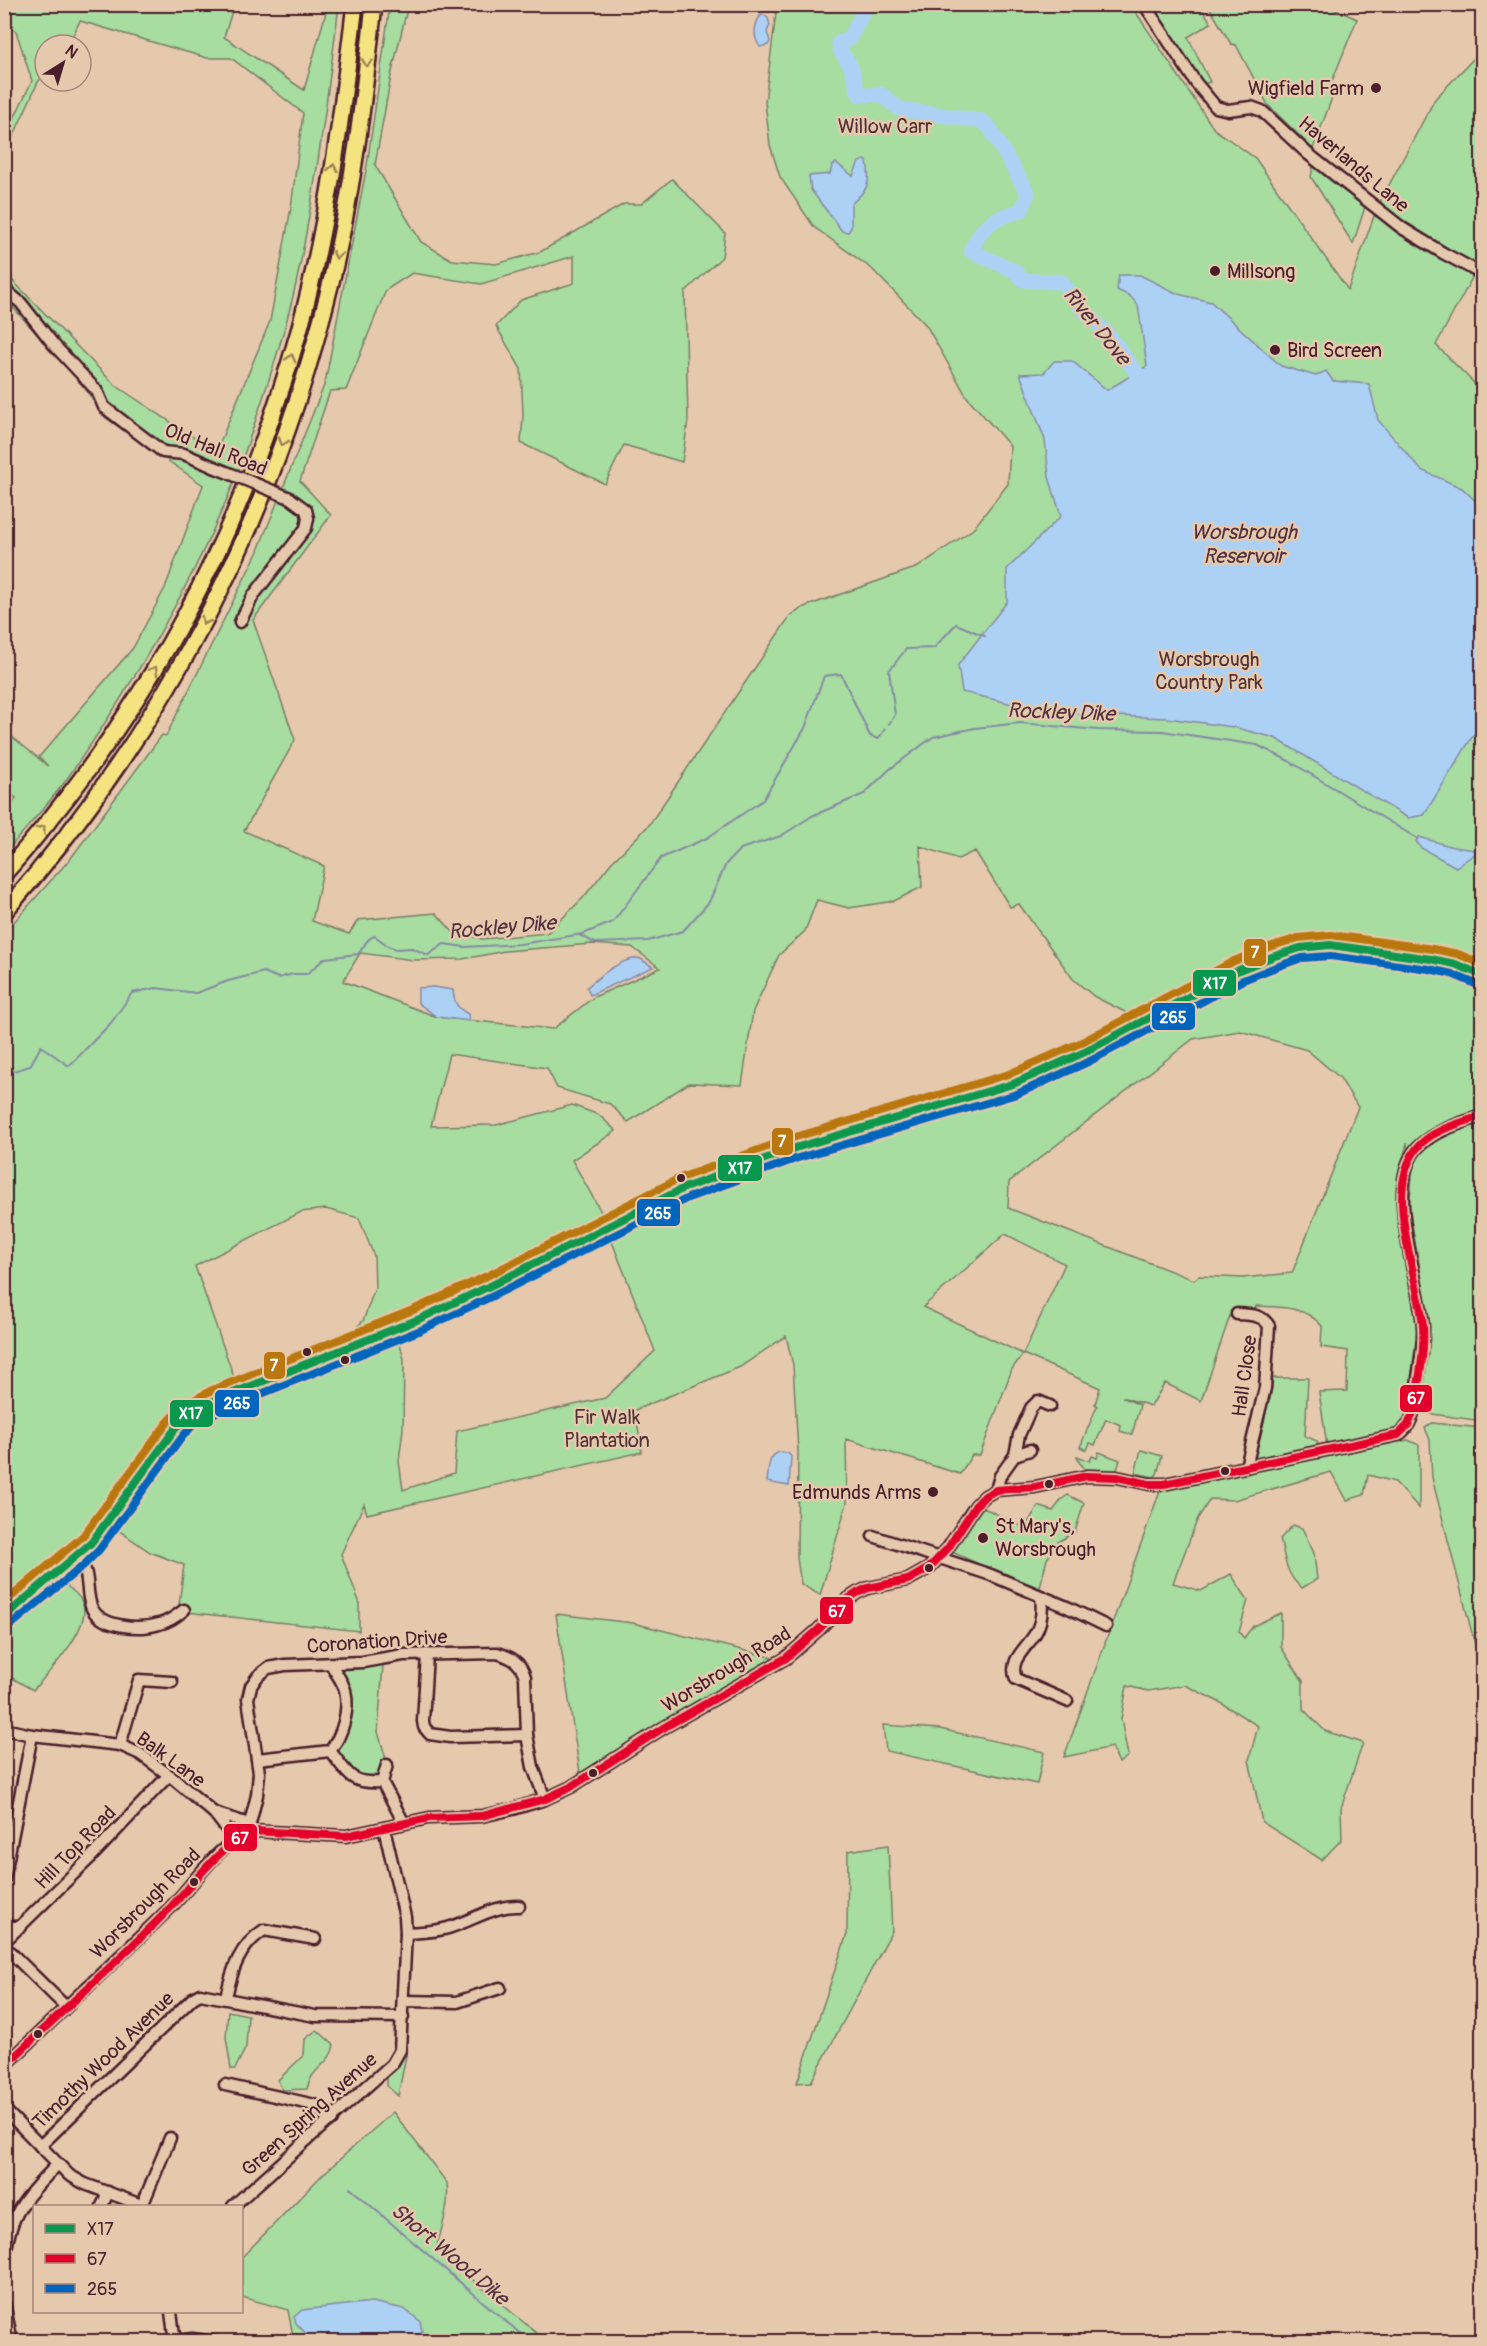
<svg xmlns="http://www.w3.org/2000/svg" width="1487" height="2346" font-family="Pangolin,sans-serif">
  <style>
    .green { fill: #a7dda0; stroke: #787e66; stroke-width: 1.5; fill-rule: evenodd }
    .water { fill: #add1f5; stroke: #858aa4; stroke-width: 1.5 }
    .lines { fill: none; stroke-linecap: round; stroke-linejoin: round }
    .stream { stroke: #858aa4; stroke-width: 2 }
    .river { stroke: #add1f5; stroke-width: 15 }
    .minor-casing { stroke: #4a1f2b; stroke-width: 15 }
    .highway-casing { stroke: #4a1f2b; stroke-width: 20 }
    .minor { stroke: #e6c9ad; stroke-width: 10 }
    .highway { stroke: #f5e382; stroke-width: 15 }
    .minor-bridge-casing { stroke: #4a1f2b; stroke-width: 15; stroke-linecap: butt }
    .minor-bridge { stroke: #e6c9ad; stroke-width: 10 }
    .bus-1-casing { stroke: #e6c9ad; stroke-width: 12 }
    .bus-2-casing { stroke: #e6c9ad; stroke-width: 12 }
    .bus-3-casing { stroke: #e6c9ad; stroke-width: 12 }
    .bus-4-casing { stroke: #e6c9ad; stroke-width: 12 }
    .bus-1 { stroke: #07984d; stroke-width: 8 }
    .bus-2 { stroke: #e4002b; stroke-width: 8 }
    .bus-3 { stroke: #0065bd; stroke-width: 8 }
    .bus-4 { stroke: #ba770f; stroke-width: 8 }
    .oneway { stroke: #a08156 }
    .poi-dot { fill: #4a1f2b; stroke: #e6c9ad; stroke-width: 2 }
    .labels { text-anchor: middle; stroke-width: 5; stroke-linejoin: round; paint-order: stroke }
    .poi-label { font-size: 20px; fill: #4a1f2b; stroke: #e6c9ad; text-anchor: start }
    .park-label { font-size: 20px; fill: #533237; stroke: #e6c9ad }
    .street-label { font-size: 20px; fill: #4a1f2b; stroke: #e6c9ad }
    .water-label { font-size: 21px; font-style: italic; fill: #54313f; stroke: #e6c9ad }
    .line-badge { stroke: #e6c9ad; stroke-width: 2 }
    .badge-label { font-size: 16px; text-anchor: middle; font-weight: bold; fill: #fff }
  </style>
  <rect width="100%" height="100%" fill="#e6c9ad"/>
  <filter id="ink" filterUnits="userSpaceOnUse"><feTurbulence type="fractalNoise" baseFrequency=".0167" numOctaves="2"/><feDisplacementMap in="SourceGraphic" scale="12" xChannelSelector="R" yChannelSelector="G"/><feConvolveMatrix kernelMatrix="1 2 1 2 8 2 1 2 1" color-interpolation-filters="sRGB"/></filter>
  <g filter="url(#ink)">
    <g class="green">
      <path d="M4,5H234L224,37L304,90L328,5H339C328,92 317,179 300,265C286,335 261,403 239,470L213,460L207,472L234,482C191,587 132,687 66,780C48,805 25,829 5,853V815L16,798L5,790V731L48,766L39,757L133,648L165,588L203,485L103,416L81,382L5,299V278L11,279L115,385L216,452L270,321L291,208L303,113L231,58H207L80,21L68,45H45V74L38,82L5,155V137L32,81L16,31L5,27Z"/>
      <path d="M390,5H408L391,76L375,165L421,242L452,260L496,264L540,252L624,204H641L672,179L725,233L722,257L685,292L688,420L682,462L624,445L605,484L521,443L523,415L521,369L496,326L521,300L574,283V256L481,284L412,273L386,290L346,390L330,391L300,481L331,515L253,620L295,740L244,831L324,866L312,921L349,934L358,920L436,913L453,932L482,939L547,933L583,898L611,863L649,825L790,616L804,607L918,567L973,529L1008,484L1010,446L967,397L926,325L872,269L814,227L780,177L770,145L765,102L777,5H1131L1214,129L1255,158L1348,290L1374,216L1384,219L1415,242L1473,276L1436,345L1482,391V1421L1425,1413L1419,1405L1429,1319L1409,1209L1412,1177L1407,1143L1398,1179V1215L1419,1327L1409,1414L1405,1423L1397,1431L1327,1446L1319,1392L1347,1391L1348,1351L1321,1347L1322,1326C1305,1306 1281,1307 1256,1306L1255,1312L1232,1310L1201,1401L1165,1383L1151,1406L1122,1397L1140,1405L1132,1435L1120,1431L1121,1425L1106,1419L1095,1445L1090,1443L1087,1450L1080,1447L1097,1406L1095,1404L1100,1388L1023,1354L1012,1369L980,1455H972L960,1474L846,1439L847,1503L820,1595L801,1584L797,1558L798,1451L793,1365L786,1336L740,1367L635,1410L642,1452L367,1514L364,1504L341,1554L359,1601V1631L186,1612L179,1605L184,1565L150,1552L111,1525L178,1435L198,1416L398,1336L404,1359L403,1429L399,1461L403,1490L454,1473L457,1431L605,1398L655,1351L609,1234L679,1199L716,1183L773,1163L1025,1086L1159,1021L1135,1017L1095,997L1073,979L1019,904L1010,907L975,851L958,859L920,846L922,887L894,901L849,908L817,900L805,931L779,955L753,1011L742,1085L689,1083L628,1122L610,1104L557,1088L547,1068L449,1054L431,1126L496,1125L572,1105L599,1115L616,1131L572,1160L605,1219L448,1298L340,1343L363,1321L375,1288L374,1256L359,1218L326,1209L301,1212L195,1266L236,1383L197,1400L179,1414L150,1449L86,1536L5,1607V932L71,858L162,735L166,736L257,553L325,383L367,165ZM592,944L632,947L660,968L594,997L553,1029L437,1017L343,981L360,953L414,960L463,959L505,951ZM1240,1031L1307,1050L1340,1078L1358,1107L1292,1273L1243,1278L1199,1276L1194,1280L1008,1208L1009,1182L1193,1039ZM1005,1234L1065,1264L1023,1354L923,1307Z"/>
      <path d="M1150,5H1200L1211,23L1188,37L1210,82L1203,84Z"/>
      <path d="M1208,5H1325L1357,19L1331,84L1336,87L1313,149L1268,105L1236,45L1231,44Z"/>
      <path d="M1477,55L1482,57V267L1444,247L1381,206V200L1435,99Z"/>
      <path d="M1313,166L1365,207L1353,244L1311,177Z"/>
      <path d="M1273,1378H1308L1305,1436L1317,1441L1319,1449L1256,1460L1253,1454L1266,1401L1270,1400Z"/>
      <path d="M1432,1423L1482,1428V1672L1432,1478L1430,1440L1425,1428Z"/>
      <path d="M1408,1440L1419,1445V1508L1395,1482L1368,1475L1364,1495L1347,1500L1331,1472L1234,1500L1210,1499L1198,1518L1173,1583L1201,1591L1231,1574L1248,1600L1239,1632L1244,1638L1253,1626L1281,1613V1647L1303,1681V1709L1325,1731L1363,1743L1341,1808L1342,1839L1322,1860L1262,1822L1249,1760L1258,1726L1221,1703L1185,1685L1148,1691L1127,1686L1121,1719L1128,1756L1119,1763L1112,1747L1064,1757L1160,1491Z"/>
      <path d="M1141,1450L1162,1456L1157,1474L1154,1477L1135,1473Z"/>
      <path d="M1099,1452L1120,1460L1117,1470L1085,1469L1079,1462L1077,1456L1090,1461L1092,1456L1097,1458Z"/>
      <path d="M1068,1495L1084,1503L1075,1532L1058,1542L1047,1559L1039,1591L952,1552L980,1506L1025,1528L1038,1506L1053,1511L1062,1499Z"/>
      <path d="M1293,1525L1302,1528L1314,1553L1317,1579L1302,1588C1286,1576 1285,1558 1280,1539Z"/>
      <path d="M65,1585C71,1589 79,1595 82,1602C94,1626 48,1673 33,1690L5,1674V1629L40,1599Z"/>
      <path d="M556,1614L633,1623L774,1658L580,1773Z"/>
      <path d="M383,1665L378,1732L386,1759L383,1761L381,1772L375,1778L360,1779L338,1753L349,1721L350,1690L339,1668Z"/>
      <path d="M883,1725L940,1729L1044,1752L1037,1784L886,1751Z"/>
      <path d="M888,1845L892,1931L811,2082L797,2083L847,1934L848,1851Z"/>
      <path d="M228,2011L248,2015L246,2047L235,2069H231L226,2037Z"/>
      <path d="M317,2030L334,2045C331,2065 311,2067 307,2089L282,2090L278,2080L304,2055L305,2039Z"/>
      <path d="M404,2051H407L398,2096L387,2086V2076Z"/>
      <path d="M393,2112L447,2183C450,2204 442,2228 436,2249L546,2341H294L288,2310L242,2297V2257L322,2175Z"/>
    </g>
    <g class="water">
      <path d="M764,15L768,18L770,25L767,32L770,41L768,45L760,47C753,37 754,26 760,16Z"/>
      <path d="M864,160L867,161C871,185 868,189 851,204V228L848,232L842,231L811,190L809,176L830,174L832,166L836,163L853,176L859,162Z"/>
      <path d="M1119,275H1140L1178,294L1211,302L1281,366L1316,376L1326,371L1333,381L1369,384L1378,420L1421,470L1462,488L1482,507V721L1424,815L1408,818L1275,738L1233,727L1167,718L1087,715L1021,706L962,692L958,665L1007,602V569L1061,516L1049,477L1045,440L1020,374L1044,373L1054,361H1072L1107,390L1147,366L1138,305L1130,296L1117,290Z"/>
      <path d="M1419,837L1453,847L1475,850L1476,853L1456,867L1421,848L1416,841Z"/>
      <path d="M639,958L653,967L590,995L587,987C603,974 618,960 639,958Z"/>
      <path d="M433,987L453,990C454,1003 457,1008 468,1014L469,1021L437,1017L418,1003V988Z"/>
      <path d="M780,1452L788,1453L791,1457L789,1486L767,1482C769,1470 767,1455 780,1452Z"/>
      <path d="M372,2302L404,2309L420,2321L422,2331L418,2341H313L296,2323L294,2317L302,2310Z"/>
    </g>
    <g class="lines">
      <g class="stream">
        <path d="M889,724L895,715L889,671L906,649L934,648L956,624L985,636"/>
        <path d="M579,935L595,943L648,941L683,931L709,902L726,864L740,849L781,836L812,816L864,794L890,769L933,737L975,728L1020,723L1098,730L1162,731L1257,745L1289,761L1418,839"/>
        <path d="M4,1074L30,1066L41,1046L69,1066L111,1023L132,993L156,988L196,993L228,981L264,972L278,978L293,974H307L325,958L358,954C364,948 366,938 375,936L388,946L396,949L412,948L428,955L444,944L464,947L520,944L583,934L613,922L661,858L707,838L763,800L805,728L824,676L841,674L870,736L878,739L885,729"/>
        <path d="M350,2188L530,2342"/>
      </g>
      <path class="river" d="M858,4L863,13L849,39L839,43C840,55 845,55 850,65C855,75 854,85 860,95L881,94L899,109L982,121L989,127L1028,193L1022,210C993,219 983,222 971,251L1015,271L1023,280L1062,282L1082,309L1107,333L1148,388"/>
      <defs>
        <g id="minor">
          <path d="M1144,4L1196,83L1216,107L1228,110L1251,107L1262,111L1307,153L1402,228L1443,253L1482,274"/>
          <path d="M4,289L21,303L54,345L97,391L104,407L163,452L184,454L214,467"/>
          <path d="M240,622L253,596L306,528L308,518L306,510L290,498"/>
          <path d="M1237,1314C1250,1315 1262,1314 1269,1326L1265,1388L1246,1467"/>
          <path d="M1015,1455L1030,1450"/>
          <path d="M996,1490L1000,1476L1015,1455L1019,1435L1031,1408L1038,1401L1050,1406"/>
          <path d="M873,1536L991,1575L1067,1607L1106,1626"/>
          <path d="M77,1557C91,1571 85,1589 91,1606C99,1628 140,1630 159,1624C169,1622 176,1616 184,1610"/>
          <path d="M1041,1597C1043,1611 1042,1622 1035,1634C1026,1649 1008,1660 1016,1679L1067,1701"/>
          <path d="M427,1654L423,1721L424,1727L430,1734L450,1737L527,1735"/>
          <path d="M4,1729L32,1735L120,1745L140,1754L169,1775L214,1813"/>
          <path d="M120,1745L139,1680L172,1682"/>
          <path d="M330,1751C350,1775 349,1784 382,1782"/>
          <path d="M257,1759L330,1751C342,1736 350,1710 345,1690C343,1682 335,1672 331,1664"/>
          <path d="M382,1782L404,1823"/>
          <path d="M382,1782L387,1765"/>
          <path d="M248,1832L257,1795L259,1773L248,1699L251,1686L258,1676L268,1668L285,1665L363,1662L403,1655L497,1653C511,1657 521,1662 525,1677L527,1735L533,1767L545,1799"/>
          <path d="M231,1843L228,1831L214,1813L249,1824"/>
          <path d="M4,1879L32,1735"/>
          <path d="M4,1922L11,1927H21"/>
          <path d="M406,1933C419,1932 435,1932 448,1928C472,1921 494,1905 519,1906"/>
          <path d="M4,1942L89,1859L169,1775"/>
          <path d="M4,1946L66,2007"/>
          <path d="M226,1997C232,1970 239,1946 264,1930L315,1939"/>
          <path d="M404,2001L457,2002L500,1988"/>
          <path d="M4,2067C59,2013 115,1962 170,1908C196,1882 217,1844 253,1831L346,1836L429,1818L482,1816L513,1809L545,1799L571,1787L663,1728L786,1658L818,1630L848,1599L857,1593L868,1588L908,1580L929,1568L948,1548L976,1505L985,1496L996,1490L1035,1487L1087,1476L1117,1477L1149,1484H1164L1398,1435C1416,1423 1414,1404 1417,1386C1419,1367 1424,1345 1423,1327C1420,1280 1383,1187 1417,1148C1433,1131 1461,1123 1482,1116"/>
          <path d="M225,2085L315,2105L332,2120"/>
          <path d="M4,2109L69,2175L85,2184L144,2206"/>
          <path d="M40,2146L193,1998L200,1994L315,2016L403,2017"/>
          <path d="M102,2206L108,2192"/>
          <path d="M142,2206L170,2138"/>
          <path d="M233,2206L392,2064L400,2050L406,1933L405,1917L384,1828"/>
          <path d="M4,2273C6,2217 21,2202 58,2164"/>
          <path d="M4,2303L12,2342"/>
          <path d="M171,2312L175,2342"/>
          <path d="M175,2341L192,2339L215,2342"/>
        </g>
        <g id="highway">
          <path d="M4,874C46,826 86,776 121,722C201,603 260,469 299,331C328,224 342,114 355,4"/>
          <path d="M4,912C166,727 273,521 331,282C353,191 364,97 374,4"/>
          <path d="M4,1617L77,1557L91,1543L175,1429L189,1415L216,1400L417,1320L492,1285L684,1188L795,1148L1013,1084L1085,1052L1239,970L1272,957L1300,948L1330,945L1431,959L1455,964L1482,975"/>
        </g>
      </defs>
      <use href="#minor" class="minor-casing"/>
      <use href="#highway" class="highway-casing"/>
      <use href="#minor" class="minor"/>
      <use href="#highway" class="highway"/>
      <defs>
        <path id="minor-bridge" d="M214,467L290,498"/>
      </defs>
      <use href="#minor-bridge" class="minor-bridge-casing"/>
      <use href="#minor-bridge" class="minor-bridge"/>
      <defs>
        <path id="bus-1" d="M4,1617L91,1543L175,1429L189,1415L216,1400L417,1320L492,1285L684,1188L795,1148L1013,1084L1085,1052L1239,970L1272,957L1300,948L1330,945L1431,959L1455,964L1482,975"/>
        <path id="bus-2" d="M4,2067C59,2013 117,1963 170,1908C197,1880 217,1848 253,1831L346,1836L429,1818L482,1816L545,1799L571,1787L663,1728L786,1658L818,1630L848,1599L857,1593L868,1588L908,1580L929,1568L948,1548L976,1505L985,1496L996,1490L1035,1487L1087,1476L1117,1477L1149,1484H1164L1398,1435L1408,1425L1413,1413C1418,1387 1425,1352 1423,1326C1419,1276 1382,1192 1417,1148C1431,1130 1461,1123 1482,1116"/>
        <path id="bus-3" d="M11,1625L84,1565L99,1550L183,1436L195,1423L221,1410L421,1330L497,1294L688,1198L798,1158L1017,1094L1090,1061L1243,980L1276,967L1302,958L1330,956L1429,969L1452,974L1478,985"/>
        <path id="bus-4" d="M4,1603L83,1536L167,1423L183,1406L212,1390L413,1310L487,1276L680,1178L792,1138L1009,1074L1080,1043L1234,961L1269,947L1298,938L1331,935L1433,949L1458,954L1482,964"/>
      </defs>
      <use href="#bus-1" class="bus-1-casing"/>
      <use href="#bus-2" class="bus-2-casing"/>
      <use href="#bus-3" class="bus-3-casing"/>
      <use href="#bus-4" class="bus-4-casing"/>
      <use href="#bus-1" class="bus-1"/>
      <use href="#bus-2" class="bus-2"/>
      <use href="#bus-3" class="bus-3"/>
      <use href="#bus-4" class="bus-4"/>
    </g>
    <defs><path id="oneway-chevron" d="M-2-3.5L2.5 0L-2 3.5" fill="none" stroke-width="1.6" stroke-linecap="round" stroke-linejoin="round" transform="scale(1.5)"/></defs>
    <g class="oneway">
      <use href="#oneway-chevron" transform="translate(367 63) rotate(97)"/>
      <use href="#oneway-chevron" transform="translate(333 168) rotate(-81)"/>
      <use href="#oneway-chevron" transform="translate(337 255) rotate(102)"/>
      <use href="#oneway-chevron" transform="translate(291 358) rotate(-74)"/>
      <use href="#oneway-chevron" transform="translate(283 442) rotate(109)"/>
      <use href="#oneway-chevron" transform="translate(205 621) rotate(119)"/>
      <use href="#oneway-chevron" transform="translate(154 670) rotate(-60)"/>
      <use href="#oneway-chevron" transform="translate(42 829) rotate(-51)"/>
    </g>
  </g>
  <g class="poi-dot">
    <circle cx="1376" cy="88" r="6"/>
    <circle cx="1215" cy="271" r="6"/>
    <circle cx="1275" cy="350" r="6"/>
    <circle cx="681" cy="1178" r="5"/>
    <circle cx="307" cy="1352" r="5"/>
    <circle cx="345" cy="1360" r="5"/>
    <circle cx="1225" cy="1471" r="5"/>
    <circle cx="1049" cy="1484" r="5"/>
    <circle cx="933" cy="1492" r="6"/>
    <circle cx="983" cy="1538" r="6"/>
    <circle cx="929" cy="1568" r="5"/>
    <circle cx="593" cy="1773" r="5"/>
    <circle cx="194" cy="1882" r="5"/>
    <circle cx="38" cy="2034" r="5"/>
  </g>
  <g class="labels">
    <g class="poi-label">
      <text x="1364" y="95" text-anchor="end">Wigfield Farm</text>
      <text x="1227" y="278">Millsong</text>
      <text x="1287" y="357">Bird Screen</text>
      <text x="921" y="1499" text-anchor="end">Edmunds Arms</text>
      <text x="995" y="1533">St Mary's,<tspan x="995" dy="23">Worsbrough</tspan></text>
    </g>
    <g class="park-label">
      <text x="885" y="133">Willow Carr</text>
      <text x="1209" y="666">Worsbrough<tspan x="1209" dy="23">Country Park</tspan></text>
      <text x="607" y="1424">Fir Walk<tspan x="607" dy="23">Plantation</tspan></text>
    </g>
    <g class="street-label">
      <text transform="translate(1354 164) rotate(40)" y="7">Haverlands Lane</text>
      <text transform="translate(216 449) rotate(22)" y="7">Old Hall Road</text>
      <text transform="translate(1244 1376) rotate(-82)" y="7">Hall Close</text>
      <text transform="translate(377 1641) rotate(-4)" y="7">Coronation Drive</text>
      <text transform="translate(726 1669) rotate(-31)" y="7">Worsbrough Road</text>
      <text transform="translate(171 1759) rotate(36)" y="7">Balk Lane</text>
      <text transform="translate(75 1847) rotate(-46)" y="7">Hill Top Road</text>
      <text transform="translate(145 1903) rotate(-45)" y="7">Worsbrough Road</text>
      <text transform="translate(103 2060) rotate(-44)" y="7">Timothy Wood Avenue</text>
      <text transform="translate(309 2114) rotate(-42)" y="7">Green Spring Avenue</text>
    </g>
    <g class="water-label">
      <text transform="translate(1097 326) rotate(51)" y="7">River Dove</text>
      <text x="1244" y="539">Worsbrough<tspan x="1244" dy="24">Reservoir</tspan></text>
      <text transform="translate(1061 712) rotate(2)" y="7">Rockley Dike</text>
      <text transform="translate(502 927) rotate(-5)" y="7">Rockley Dike</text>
      <text transform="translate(450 2254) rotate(40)" y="7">Short Wood Dike</text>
    </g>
  </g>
  <g class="line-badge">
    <rect x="1243" y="938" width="24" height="29" rx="6" fill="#ba770f"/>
    <rect x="1192" y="969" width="45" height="28" rx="6" fill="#07984d"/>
    <rect x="1151" y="1002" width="45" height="29" rx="6" fill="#0065bd"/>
    <rect x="771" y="1127" width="23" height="29" rx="6" fill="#ba770f"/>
    <rect x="717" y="1154" width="46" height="28" rx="6" fill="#07984d"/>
    <rect x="636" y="1198" width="45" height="29" rx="6" fill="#0065bd"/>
    <rect x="263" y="1351" width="23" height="29" rx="6" fill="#ba770f"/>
    <rect x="1399" y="1384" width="34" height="29" rx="6" fill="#e4002b"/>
    <rect x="214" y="1389" width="46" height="29" rx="6" fill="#0065bd"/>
    <rect x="169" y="1399" width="45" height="29" rx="6" fill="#07984d"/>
    <rect x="819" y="1596" width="35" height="29" rx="6" fill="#e4002b"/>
    <rect x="223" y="1823" width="35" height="29" rx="6" fill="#e4002b"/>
  </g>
  <g class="badge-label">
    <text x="1255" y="958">7</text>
    <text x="1215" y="989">X17</text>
    <text x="1173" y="1023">265</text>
    <text x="782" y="1147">7</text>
    <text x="740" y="1174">X17</text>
    <text x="658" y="1219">265</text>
    <text x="274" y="1371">7</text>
    <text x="1416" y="1404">67</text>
    <text x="237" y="1409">265</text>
    <text x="191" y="1419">X17</text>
    <text x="837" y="1617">67</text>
    <text x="240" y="1844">67</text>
  </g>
  <rect width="1487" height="2346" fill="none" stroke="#e6c9ad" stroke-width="24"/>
  <rect x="12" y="12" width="1463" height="2322" fill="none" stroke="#4a1f2b" stroke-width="2" filter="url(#ink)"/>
  <rect x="33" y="2205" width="210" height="108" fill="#e6c9ad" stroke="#a88579" stroke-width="1.5"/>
  <rect x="45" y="2224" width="30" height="9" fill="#07984d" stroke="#a88579" stroke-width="1.5"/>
  <text x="87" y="2235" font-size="18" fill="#4a1f2b">X17</text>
  <rect x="45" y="2254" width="30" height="9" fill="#e4002b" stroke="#a88579" stroke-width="1.5"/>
  <text x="87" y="2265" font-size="18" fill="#4a1f2b">67</text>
  <rect x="45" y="2284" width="30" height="9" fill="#0065bd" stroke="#a88579" stroke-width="1.5"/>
  <text x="87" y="2295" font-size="18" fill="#4a1f2b">265</text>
  <g transform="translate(63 63) rotate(37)"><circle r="28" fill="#e6c9ad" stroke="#a88579" stroke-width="1.5"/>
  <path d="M0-4.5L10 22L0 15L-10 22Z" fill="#4a1f2b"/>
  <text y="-9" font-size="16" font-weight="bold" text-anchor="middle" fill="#4a1f2b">N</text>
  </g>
</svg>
